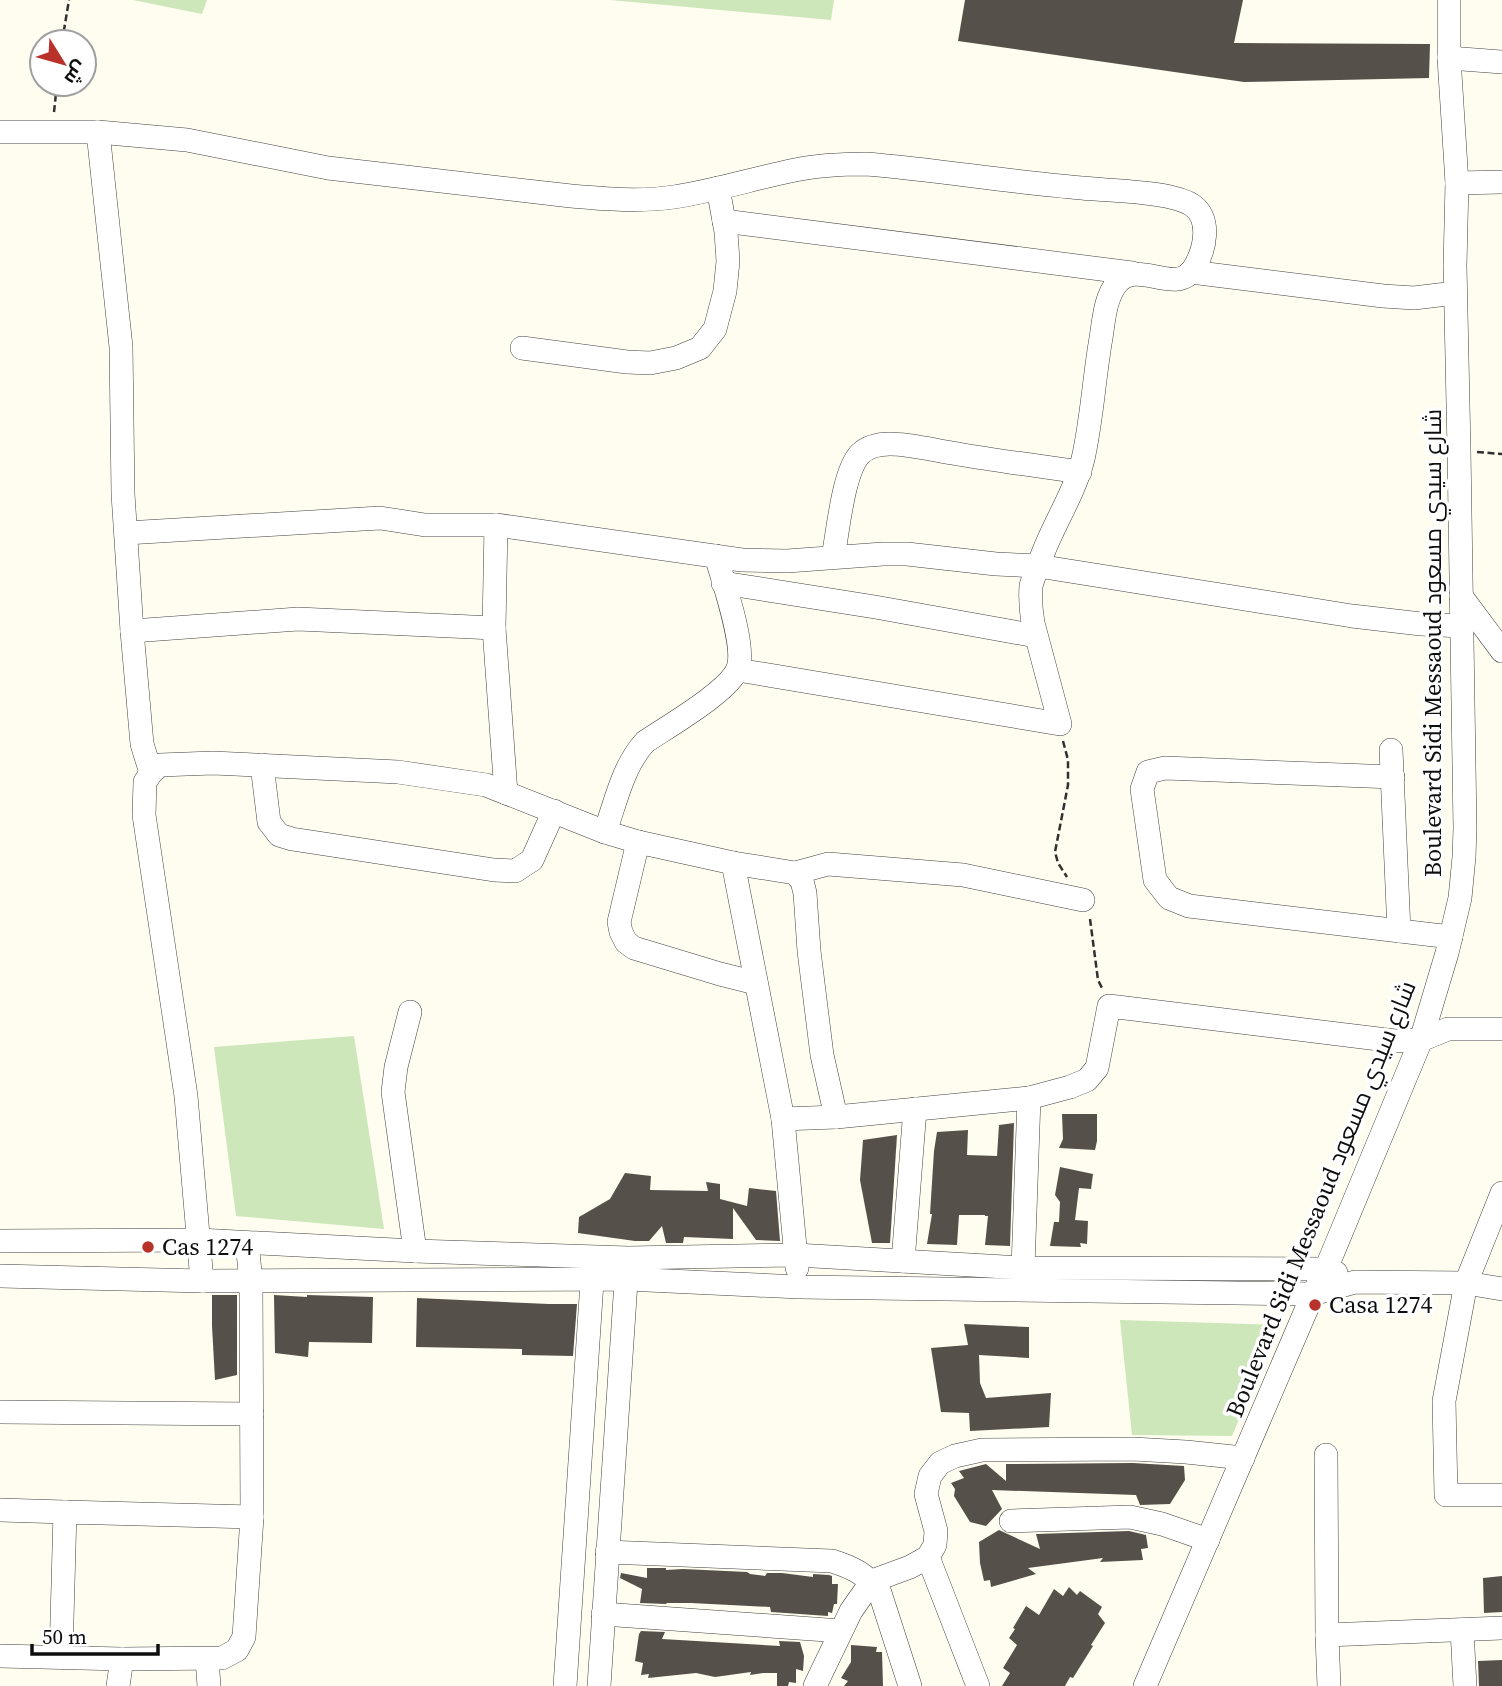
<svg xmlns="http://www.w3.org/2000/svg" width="1502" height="1686" font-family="'Source Serif 4',Cairo,serif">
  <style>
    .green { fill: #cde7ba }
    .building { fill: #56504a }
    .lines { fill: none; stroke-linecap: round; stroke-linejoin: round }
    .minor-casing { stroke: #414141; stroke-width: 24 }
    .path { stroke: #303030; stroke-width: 2.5; stroke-dasharray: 7 3.5; stroke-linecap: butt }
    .minor { stroke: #fff; stroke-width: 23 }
    .poi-dot { fill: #b8322b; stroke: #fff; stroke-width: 2.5 }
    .labels { text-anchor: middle; stroke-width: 7; stroke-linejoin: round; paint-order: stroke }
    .street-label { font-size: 24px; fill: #0e0e0e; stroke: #fff }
    .poi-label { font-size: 24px; fill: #0e0e0e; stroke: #fff; text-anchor: start }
  </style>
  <rect width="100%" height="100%" fill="#fefdef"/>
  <g class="green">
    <path d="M133,0H207L202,14Z"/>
    <path d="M610,0H834L831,20Z"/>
    <path d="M354,1036L384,1229L236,1216L214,1047Z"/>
    <path d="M1120,1320L1279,1325L1232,1436L1132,1435Z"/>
  </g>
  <g class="building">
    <path d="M965,0H1243L1234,43L1430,44L1429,78L1244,82L958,41Z"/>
    <path d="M1062,1114H1097V1141L1095,1150L1059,1148L1063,1139Z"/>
    <path d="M1014,1123L1010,1246L985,1245L988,1216H985V1215H959L957,1245L927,1244L932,1214H930L934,1151L937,1132L968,1130L967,1155L997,1156L999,1125Z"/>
    <path d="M897,1135L890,1243H872L860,1180L863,1140Z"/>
    <path d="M1060,1167L1093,1174L1091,1189L1079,1188L1075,1220L1088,1221L1087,1244L1080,1243L1081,1247L1050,1246L1054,1222H1059L1060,1202L1055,1195Z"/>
    <path d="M625,1173L651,1176L650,1190L708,1191L706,1182L720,1184V1199L747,1206L749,1188L776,1191L780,1241L756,1240L733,1208V1239L684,1237L683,1243H666L662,1226L649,1241H635L578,1233L579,1217L610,1199Z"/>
    <path d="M212,1295H237V1375L215,1380L212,1326Z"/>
    <path d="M274,1295L307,1297V1295L373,1297L372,1343L309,1342L308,1357L275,1353Z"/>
    <path d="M417,1298L549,1304H577L573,1356L522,1355V1349L416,1347Z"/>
    <path d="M964,1324L1029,1327V1358L979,1355L980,1383L986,1398L1051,1393L1049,1427L970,1431L969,1413L941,1412L931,1348L968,1345Z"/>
    <path d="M1133,1463L1184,1466L1185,1480L1170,1504L1140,1505L1136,1495L992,1490L1002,1509L986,1526L970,1522L954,1496L955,1489L951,1483L964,1478L959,1471L986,1464L1006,1481V1464Z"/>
    <path d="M999,1530L1040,1549L1036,1534L1129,1531L1146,1535L1148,1548L1141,1549L1143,1560L1100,1562L1103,1558L1028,1568L1036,1574L991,1587L990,1580L984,1581L980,1563L979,1542Z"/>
    <path d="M647,1568H666V1570L683,1569L747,1572L750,1574L765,1576L767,1573H782L813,1577V1574L829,1575L832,1576V1584H838L837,1604H834L832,1613L828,1612V1616L771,1612L770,1607L691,1603H667L666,1604L640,1603L642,1589L620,1578L621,1573L647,1578Z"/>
    <path d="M1502,1576V1612L1484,1613L1483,1578Z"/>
    <path d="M1069,1587L1077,1595L1080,1591L1102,1607L1098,1614L1105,1623L1091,1645L1093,1646L1073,1678L1070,1677L1065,1686H1002L1010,1673L1003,1668L1017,1645L1009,1638L1015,1629L1013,1628L1026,1606L1039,1615L1054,1589L1063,1596Z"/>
    <path d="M641,1631L665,1632L662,1639L780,1646L779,1641L800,1642L804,1656L803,1671L796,1669V1683L789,1682L788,1686H777V1673H763L750,1675L751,1672L715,1677L696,1673L648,1678L649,1674L641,1675L643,1663L635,1661L639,1634Z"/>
    <path d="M851,1645L877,1647L876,1652H882L883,1686H844L848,1681L841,1678L851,1662Z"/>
    <path d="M1502,1660V1686H1479L1478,1661Z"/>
  </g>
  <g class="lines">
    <defs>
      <g id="minor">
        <path d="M1449,58L1502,62"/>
        <path d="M0,132H98L187,140L328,168L571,196C605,199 640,202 674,197C715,191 755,178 795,170C819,165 842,164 866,164C938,170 1010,182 1082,188C1109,191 1170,191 1192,205C1212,219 1205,250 1194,268C1176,297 1138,258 1117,283C1105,298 1104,319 1101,338C1094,378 1092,419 1083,459C1074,495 1052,526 1040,561C1037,569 1033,578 1031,586C1030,599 1031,611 1033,623L1060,724L738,670"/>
        <path d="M98,132L121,347L123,494L132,631L142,744L151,773"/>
        <path d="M1457,183L1502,182"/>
        <path d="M724,221L1132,273"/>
        <path d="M1191,272L1383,296L1414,298L1455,293"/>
        <path d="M522,348L627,362L650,363L676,358L700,348L715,329L725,291L728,261L726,232L718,188"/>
        <path d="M496,525L494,628L506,793"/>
        <path d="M126,533L380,518L425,525H496L742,560L787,561L883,554H907L996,564L1038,566L1352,616L1421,624L1461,626"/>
        <path d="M833,557C838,532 843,472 860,454C867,447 879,444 890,444C912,444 936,451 958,454C998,461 1039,466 1080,472"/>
        <path d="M723,583L875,607L1036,636"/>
        <path d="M1461,596L1502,651"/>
        <path d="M132,631L298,619L494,628"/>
        <path d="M1391,750L1399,931"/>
        <path d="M262,765L269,822L279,835L292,839L494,870L515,871L532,860L554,811"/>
        <path d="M1393,777L1165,768L1148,772L1142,789L1155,880L1169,898L1189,906L1451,937"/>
        <path d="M605,832C616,801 623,766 645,742C667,727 730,691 738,668C746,646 723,581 716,556"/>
        <path d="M638,842L619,922L621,932L626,942L634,948L720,974L756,983"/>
        <path d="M733,863L783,1119L797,1268"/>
        <path d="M795,873L828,864L963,875L1083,900"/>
        <path d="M410,1012L396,1067L393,1092L415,1251"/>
        <path d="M783,1119L836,1117L1029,1098L1070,1087L1087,1080L1097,1068L1109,1006L1395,1041L1421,1040L1448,1029H1502"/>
        <path d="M1502,1193L1466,1283L1444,1401L1446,1495H1502"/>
        <path d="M0,1241L199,1240L415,1251L628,1258L796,1255L1023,1268L1326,1269L1336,1273"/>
        <path d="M903,1261L915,1109"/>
        <path d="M1023,1268L1029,1098"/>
        <path d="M0,1276L202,1281L626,1279L799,1287L1313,1294L1355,1282L1466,1283L1502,1289"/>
        <path d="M202,1281L186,1096L144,815L145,782L151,773L160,765L213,763L398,772L486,785L605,832L638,842L733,863L795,873L802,881L805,893L809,951L822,1055L836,1117"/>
        <path d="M0,1412L252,1414"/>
        <path d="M1326,1455L1327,1635L1329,1686"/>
        <path d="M0,1510L65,1512"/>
        <path d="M1011,1521L1130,1517L1162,1524L1208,1540"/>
        <path d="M607,1552L832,1561C854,1568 866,1574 880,1593L910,1686"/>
        <path d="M928,1557L978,1686"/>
        <path d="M603,1614L841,1631"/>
        <path d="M1462,1630L1465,1686"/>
        <path d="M1327,1635L1502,1628"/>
        <path d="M0,1656L122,1659"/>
        <path d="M61,1656L65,1512L252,1517"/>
        <path d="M207,1659L209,1686"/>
        <path d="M118,1686L122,1659L222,1658L237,1650L244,1637L252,1517L251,1281L247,1243"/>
        <path d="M565,1686L593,1267"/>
        <path d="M599,1686L627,1267"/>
        <path d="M815,1686L851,1611L872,1581L910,1567L928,1557L935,1545L936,1531L926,1494L930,1476L940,1463L955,1456L982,1450L1133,1449L1186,1452L1243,1458"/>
        <path d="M1145,1686L1313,1294L1326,1269L1421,1040L1447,953L1460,898L1464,857L1465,828L1459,450L1455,266L1457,183L1449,58V0"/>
      </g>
    </defs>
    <use href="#minor" class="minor-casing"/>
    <g class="path">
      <path d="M62,42L69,0"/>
      <path d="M54,112L57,84"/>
      <path d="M1477,452L1502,454"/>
      <path d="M1063,741L1068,760V785L1055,852L1058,863L1067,877"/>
      <path d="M1090,919L1098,980L1102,988"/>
    </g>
    <use href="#minor" class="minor"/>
  </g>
  <g class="poi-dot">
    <circle cx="148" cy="1247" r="7"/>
    <circle cx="1315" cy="1305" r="7"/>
  </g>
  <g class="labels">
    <g class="street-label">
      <text transform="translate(1433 643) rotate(-90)" y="8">Boulevard Sidi Messaoud شارع سيدي مسعود</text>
      <text transform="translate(1321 1199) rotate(-68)" y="8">Boulevard Sidi Messaoud شارع سيدي مسعود</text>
    </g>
    <g class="poi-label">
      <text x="162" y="1255">Cas 1274</text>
      <text x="1329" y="1313">Casa 1274</text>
    </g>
  </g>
  <g transform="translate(63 63) rotate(127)"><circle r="33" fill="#ffffff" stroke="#9f9f9f" stroke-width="2"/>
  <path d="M0-5L12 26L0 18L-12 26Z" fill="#b8322b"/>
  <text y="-10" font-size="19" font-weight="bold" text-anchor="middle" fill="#0e0e0e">ش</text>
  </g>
  <path d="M32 1644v10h126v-10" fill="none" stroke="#0e0e0e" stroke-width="3.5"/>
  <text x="42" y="1644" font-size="21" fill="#0e0e0e" stroke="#ffffff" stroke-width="5" paint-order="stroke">50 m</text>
</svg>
